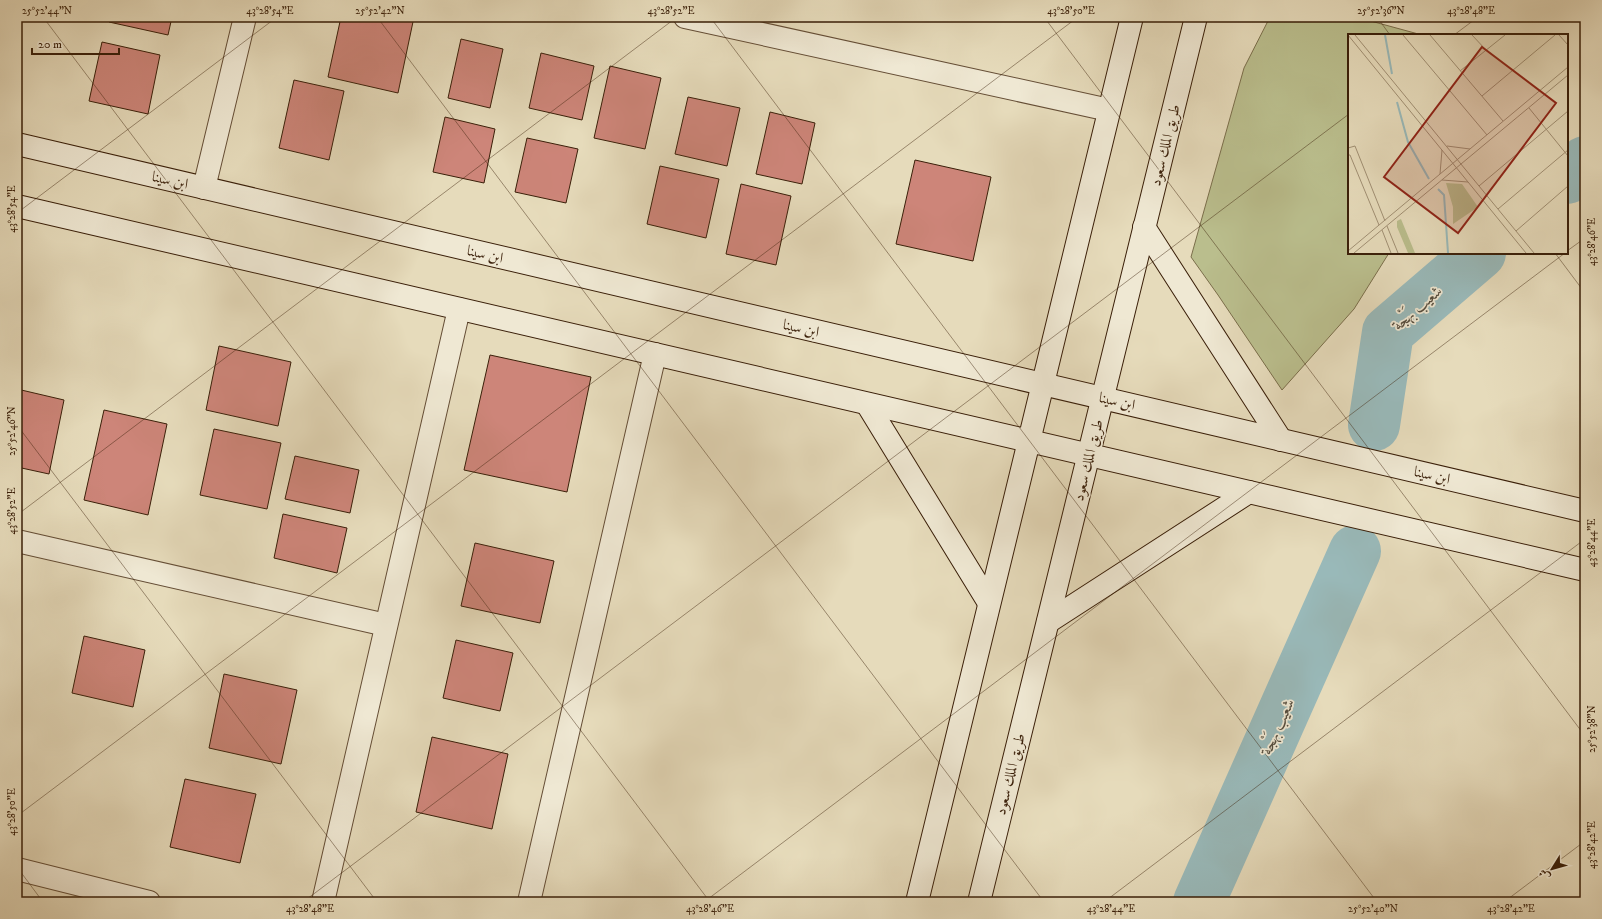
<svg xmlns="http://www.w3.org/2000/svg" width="1602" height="919" font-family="'IM FELL DW Pica',Amiri,serif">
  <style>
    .green { fill: #babe8d; stroke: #7a6e4b }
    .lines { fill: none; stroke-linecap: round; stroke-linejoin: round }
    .river { stroke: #99b9b9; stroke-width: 52 }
    .building { fill: #cd8579; stroke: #3a1f09 }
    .street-casing { stroke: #654e36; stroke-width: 24 }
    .secondary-casing { stroke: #3a1f09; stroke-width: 24 }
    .street { stroke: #efe8d3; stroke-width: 22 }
    .secondary { stroke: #efe8d3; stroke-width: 22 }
    .ticks { fill: none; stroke: #3a1f09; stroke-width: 1; stroke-opacity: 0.45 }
    .labels { text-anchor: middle; stroke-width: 3.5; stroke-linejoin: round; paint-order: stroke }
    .street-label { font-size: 15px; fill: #3a1f09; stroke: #efe8d3 }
    .water-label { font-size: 16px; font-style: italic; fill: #564d3e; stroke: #efe8d3 }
    .inset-river { fill: none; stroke: #99b9b9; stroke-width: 2 }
    .inset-road { fill: none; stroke: #a19074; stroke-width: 1 }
    .view { fill: #8f2418; fill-opacity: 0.15; stroke: #8f2418; stroke-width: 2 }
    .inset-edge { fill: none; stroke: #3a1f09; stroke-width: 2 }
    .neatline { fill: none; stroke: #3a1f09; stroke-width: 1.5 }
    .ticks-label { font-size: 10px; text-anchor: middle; fill: #3a1f09 }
  </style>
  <rect width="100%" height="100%" fill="#e6dbbb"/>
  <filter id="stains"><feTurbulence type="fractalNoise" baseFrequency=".005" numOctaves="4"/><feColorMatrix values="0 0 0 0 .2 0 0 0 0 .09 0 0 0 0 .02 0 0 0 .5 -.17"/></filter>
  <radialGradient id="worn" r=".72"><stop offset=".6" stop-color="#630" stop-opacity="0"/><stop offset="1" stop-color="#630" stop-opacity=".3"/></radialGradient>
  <path class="green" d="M1270,17H1356L1422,35H1349V253H1389L1354,309L1282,390L1218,295L1191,257L1244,68Z"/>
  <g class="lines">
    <g class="river">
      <path d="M1567,178L1585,162"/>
      <path d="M1374,425L1388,332L1480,253"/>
      <path d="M1199,902L1355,551"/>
    </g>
  </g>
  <g class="building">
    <path d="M110,17H172L168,35L109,22Z"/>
    <path d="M341,17H414L398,93L328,77Z"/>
    <path d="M461,39L503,49L490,108L448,98Z"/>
    <path d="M102,42L160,55L148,114L89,101Z"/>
    <path d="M541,53L594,66L582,120L529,108Z"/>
    <path d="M610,66L661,78L645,149L594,138Z"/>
    <path d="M294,80L344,91L329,160L279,148Z"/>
    <path d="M688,97L740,108L727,166L675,154Z"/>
    <path d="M770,112L815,123L802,184L756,174Z"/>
    <path d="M445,117L495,129L484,183L433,172Z"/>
    <path d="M527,138L578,149L566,203L515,192Z"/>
    <path d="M915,160L991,177L973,261L896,244Z"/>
    <path d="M660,166L719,179L706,238L647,224Z"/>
    <path d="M741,184L791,196L776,265L726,254Z"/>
    <path d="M219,346L291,362L278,426L206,410Z"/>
    <path d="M490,355L591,377L567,492L464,470Z"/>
    <path d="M17,389L64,400L49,474L17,467Z"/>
    <path d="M104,410L167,424L148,515L84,500Z"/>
    <path d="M214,429L281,443L267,509L200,495Z"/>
    <path d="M295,456L359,470L350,513L285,499Z"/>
    <path d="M283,514L347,528L337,573L274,558Z"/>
    <path d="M475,543L554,561L540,623L461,606Z"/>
    <path d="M84,636L145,650L133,707L72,693Z"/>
    <path d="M456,640L513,653L500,711L443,698Z"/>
    <path d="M224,674L297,690L281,764L209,748Z"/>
    <path d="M432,737L508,754L492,829L416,812Z"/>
    <path d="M185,779L256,794L240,863L170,847Z"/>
  </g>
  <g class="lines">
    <defs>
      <g id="street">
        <path d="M685,17L1109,110"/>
        <path d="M204,188L245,17"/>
        <path d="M17,541L386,625"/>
        <path d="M17,869L149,902"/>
        <path d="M323,902L459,309"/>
        <path d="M529,902L655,354"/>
      </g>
      <g id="secondary">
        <path d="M17,144L1585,511"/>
        <path d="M17,206L1585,570"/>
        <path d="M1144,227L1281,440"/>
        <path d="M867,404L989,603"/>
        <path d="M1048,622L1249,492"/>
        <path d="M917,902L1132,17"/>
        <path d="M979,902L1196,17"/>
      </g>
    </defs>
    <use href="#street" class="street-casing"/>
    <use href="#secondary" class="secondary-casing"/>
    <use href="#street" class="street"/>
    <use href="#secondary" class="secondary"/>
  </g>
  <path class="ticks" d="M43,17L710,902M377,17L1044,902M710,17L1377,902M1044,17L1585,736M1377,17L1390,35M1454,35L1478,17M17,213L277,17M1567,251L1585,238M1555,253L1585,293M17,425L377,902M17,515L677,17M17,816L1078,17M17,867L43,902M303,902L1349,114M704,902L1565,253M1104,902L1585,539M1504,902L1585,841"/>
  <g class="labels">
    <g class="street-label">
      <text transform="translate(1165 145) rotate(-76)" y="5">طريق الملك سعود</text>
      <text transform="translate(170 180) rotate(13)" y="5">ابن سينا</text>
      <text transform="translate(485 254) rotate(13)" y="5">ابن سينا</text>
      <text transform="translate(801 328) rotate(13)" y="5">ابن سينا</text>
      <text transform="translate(1117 401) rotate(13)" y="5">ابن سينا</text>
      <text transform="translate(1088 460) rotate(-76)" y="5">طريق الملك سعود</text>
      <text transform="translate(1432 475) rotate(13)" y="5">ابن سينا</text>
      <text transform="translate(1010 774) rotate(-76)" y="5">طريق الملك سعود</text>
    </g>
    <g class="water-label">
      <text transform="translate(1417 307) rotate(-41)" y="6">شعيب بَهْجة</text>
      <text transform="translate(1277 726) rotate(-66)" y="6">شعيب بَهْجة</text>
    </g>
  </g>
  <g transform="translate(1348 34)">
    <rect width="220" height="220" fill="#e6dbbb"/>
    <path d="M98,149L114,150L130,173L105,190V173ZM53,185L67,219H60L49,193V187Z" fill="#babe8d"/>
    <path class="inset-river" d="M37,1L44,40M49,68L60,108L81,145M90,155L96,161L100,219"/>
    <path class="inset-road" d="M0,1L178,219M7,1L186,219M55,1L139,101M82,1L155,87M124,1L138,16M211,1L220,11M112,37L157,1M134,62L207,1M181,74L220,122M99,112L122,115M0,114L7,112L37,187M0,121H2L31,191M92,140L94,116M94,146L120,148M131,152L220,77M150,175L220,116M39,192L50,219M34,196L43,219M168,197L220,152M0,217L220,33M6,219L220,41"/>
    <path class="view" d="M134,13L208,69L110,199L36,143Z"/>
    <rect width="220" height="220" class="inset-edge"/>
  </g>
  <rect width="1602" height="919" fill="none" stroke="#e6dbbb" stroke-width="44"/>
  <g transform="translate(1552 869) rotate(233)" stroke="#efe8d3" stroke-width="3" paint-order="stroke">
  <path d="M0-3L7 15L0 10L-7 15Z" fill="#3a1f09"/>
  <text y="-6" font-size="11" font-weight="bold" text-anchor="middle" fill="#3a1f09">ش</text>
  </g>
  <path d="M32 48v6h87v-6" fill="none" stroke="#3a1f09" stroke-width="2"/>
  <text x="38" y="48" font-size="12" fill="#3a1f09" stroke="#efe8d3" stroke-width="3" paint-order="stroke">20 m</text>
  <rect x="22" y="22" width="1558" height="875" class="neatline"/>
  <g class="ticks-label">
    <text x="47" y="14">25°52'44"N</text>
    <text x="270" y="14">43°28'54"E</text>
    <text x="380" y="14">25°52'42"N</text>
    <text x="671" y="14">43°28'52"E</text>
    <text x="1071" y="14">43°28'50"E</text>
    <text x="1381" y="14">25°52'36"N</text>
    <text x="1471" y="14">43°28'48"E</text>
    <text transform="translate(11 209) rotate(-90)" y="4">43°28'54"E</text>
    <text transform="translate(1591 242) rotate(-90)" y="4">43°28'46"E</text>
    <text transform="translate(11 431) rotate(-90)" y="4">25°52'46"N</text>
    <text transform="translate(11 511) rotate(-90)" y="4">43°28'52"E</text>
    <text transform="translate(1591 543) rotate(-90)" y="4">43°28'44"E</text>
    <text transform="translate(1591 729) rotate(-90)" y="4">25°52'38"N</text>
    <text transform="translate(11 812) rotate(-90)" y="4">43°28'50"E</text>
    <text transform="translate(1591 845) rotate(-90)" y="4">43°28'42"E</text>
    <text x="310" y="912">43°28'48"E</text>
    <text x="710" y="912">43°28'46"E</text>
    <text x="1111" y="912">43°28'44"E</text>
    <text x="1373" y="912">25°52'40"N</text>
    <text x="1511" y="912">43°28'42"E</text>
  </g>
  <rect width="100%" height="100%" filter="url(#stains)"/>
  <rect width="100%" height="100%" fill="url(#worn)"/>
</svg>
